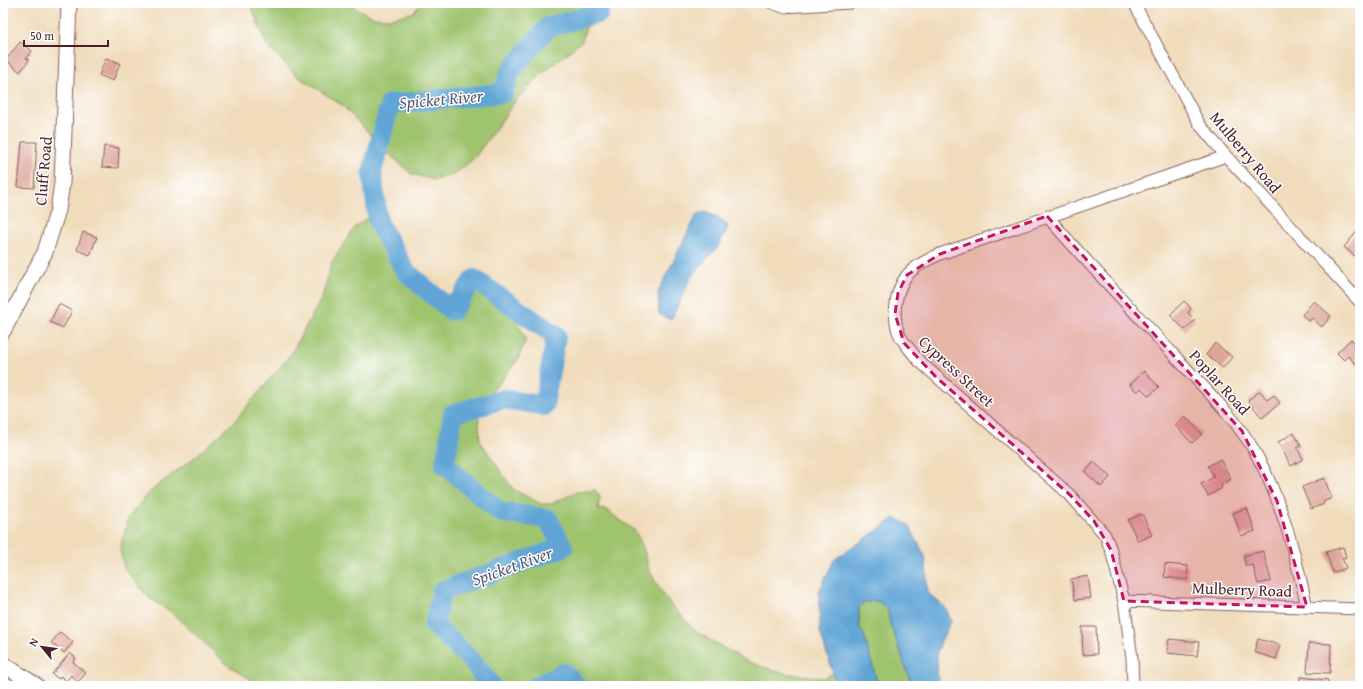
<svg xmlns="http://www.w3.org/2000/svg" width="1363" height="689" font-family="'Gentium Book Plus',serif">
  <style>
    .green { fill: #9fc46e; stroke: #74724c }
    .water { fill: #60a5d6; stroke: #556280 }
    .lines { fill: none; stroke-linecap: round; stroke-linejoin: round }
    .river { stroke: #60a5d6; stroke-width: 20 }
    .building { fill: #dda499 }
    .street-casing { stroke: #84615d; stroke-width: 13 }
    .secondary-casing { stroke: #84615d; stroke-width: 17 }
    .street { stroke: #fff; stroke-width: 11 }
    .secondary { stroke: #fff; stroke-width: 15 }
    .marked { fill: #c2185b; fill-opacity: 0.2; stroke: #c2185b; stroke-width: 3; stroke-dasharray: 8 5; stroke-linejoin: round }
    .labels { text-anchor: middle; stroke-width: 3; stroke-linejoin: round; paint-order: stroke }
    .street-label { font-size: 16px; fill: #4a1f2b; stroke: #fff }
    .water-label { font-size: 17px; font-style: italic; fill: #545b78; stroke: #fff }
  </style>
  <rect width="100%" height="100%" fill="#fff"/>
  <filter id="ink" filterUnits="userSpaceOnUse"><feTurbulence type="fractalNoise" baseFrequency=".025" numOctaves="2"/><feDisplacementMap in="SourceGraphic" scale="8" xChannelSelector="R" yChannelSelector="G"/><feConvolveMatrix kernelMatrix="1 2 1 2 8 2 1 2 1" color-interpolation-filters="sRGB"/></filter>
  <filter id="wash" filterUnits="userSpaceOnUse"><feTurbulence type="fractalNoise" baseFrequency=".012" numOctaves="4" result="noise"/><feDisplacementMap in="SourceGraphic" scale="16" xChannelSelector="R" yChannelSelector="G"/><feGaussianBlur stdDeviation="0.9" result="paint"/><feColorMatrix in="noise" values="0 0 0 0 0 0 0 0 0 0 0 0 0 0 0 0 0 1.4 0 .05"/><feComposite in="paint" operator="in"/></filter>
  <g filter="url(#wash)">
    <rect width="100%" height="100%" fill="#f0dcbb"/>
    <g class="green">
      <path d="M250,3H346L373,17L390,18L412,13L422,3H586L591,9L582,41L544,72L517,99L475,157L454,175L434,180L411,174L386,151L342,105L297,76L267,46Z"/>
      <path d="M366,219L375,227L390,263L399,278L432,297H445L484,282L498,289L526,339L517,361L478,409L480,441L513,489L541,504H551L576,492L595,490L600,497L598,510L605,509L635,531L643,547L650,572L665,598L695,631L748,662L783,673L824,678L833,673L837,686H262L229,666L171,612L150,599L124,568L120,548L129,516L152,490L196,456L234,422L291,354L322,297L332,262L355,227Z"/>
      <path d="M878,601L888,611L889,620L912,686H878L864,635L859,626V607L865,602Z"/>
    </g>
    <g class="water">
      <path d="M706,212L724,221L728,227L718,247L691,277L671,320L659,314L658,292L697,214Z"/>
      <path d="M895,518L909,525L925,556L928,593L946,608L951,621L937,651L938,686H912L889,620L888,611L878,601L865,602L859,607V626L864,635L878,686H837L820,632L819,591L834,560Z"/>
    </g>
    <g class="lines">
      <g class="river">
        <path d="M492,686L468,657L434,625L442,591L563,547L548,519L500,512L445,465L453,414L504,399L544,406L556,336L474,279L452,311L406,272L378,222L372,172L390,104L503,93L510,72L548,27L599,13L596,3"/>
        <path d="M536,686L564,673L577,686"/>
      </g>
    </g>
    <g id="blocks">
      <g class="building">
        <path d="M20,42L32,51L26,58L29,60L20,72L6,60Z"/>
        <path d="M106,58L120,63L113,81L99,75Z"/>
        <path d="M22,142H37L34,188L18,187Z"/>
        <path d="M104,146L119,148L118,168L102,167Z"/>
        <path d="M1360,228V260L1344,247Z"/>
        <path d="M83,232L97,237L90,255L77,250Z"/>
        <path d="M1184,301L1191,308L1188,313L1195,320L1185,330L1170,315Z"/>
        <path d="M1314,301L1331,316L1322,327L1312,318L1309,321L1302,315Z"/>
        <path d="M59,304L72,311L63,328L50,322Z"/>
        <path d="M1351,339L1360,348V368L1348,356L1344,360L1337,353Z"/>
        <path d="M1215,343L1232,357L1223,368L1206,355Z"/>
        <path d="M1144,371L1159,387L1149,396L1141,388L1137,392L1130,385Z"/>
        <path d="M1260,391L1267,400L1274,395L1280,403L1262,418L1248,400Z"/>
        <path d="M1185,416L1202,434L1192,443L1175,425Z"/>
        <path d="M1294,433L1301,446L1297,448L1303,459L1291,466L1278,442Z"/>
        <path d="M1220,459L1231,479L1221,485L1222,488L1208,496L1201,484L1214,477L1208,466Z"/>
        <path d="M1094,462L1110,477L1101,487L1085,472Z"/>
        <path d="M1324,478L1332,498L1323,502L1324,504L1311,509L1302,487Z"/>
        <path d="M1247,508L1255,531L1241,536L1233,513Z"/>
        <path d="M1142,514L1152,535L1138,541L1128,520Z"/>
        <path d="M1343,547L1346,557L1342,558L1346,568L1333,573L1326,552Z"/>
        <path d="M1263,551L1271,581L1258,584L1253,565L1246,566L1243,556Z"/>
        <path d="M1165,564L1188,566L1187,580L1164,577Z"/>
        <path d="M1088,576L1091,598L1075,600L1071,579Z"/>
        <path d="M1082,627H1096L1097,654L1083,655Z"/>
        <path d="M60,632L73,642L64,653L51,643Z"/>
        <path d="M1169,639L1199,642L1197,656L1167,653Z"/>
        <path d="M1258,639L1280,645L1276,659L1254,652Z"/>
        <path d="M1309,643L1331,644L1330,673L1307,672Z"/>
        <path d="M70,653L76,658L73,662L86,673L78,682L71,675L66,681L61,676L59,679L52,674Z"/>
        <path d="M1300,677L1328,680V686H1299Z"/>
      </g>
    </g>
  </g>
  <g filter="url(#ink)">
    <use href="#blocks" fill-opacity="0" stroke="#84615d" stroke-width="1"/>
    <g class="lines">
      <defs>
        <g id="street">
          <path d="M772,3L783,7L850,3"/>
          <path d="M1134,3L1200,125L1226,156L1360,302"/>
          <path d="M1047,216C1087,263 1130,307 1172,353C1201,385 1233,414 1255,452C1282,500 1295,554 1307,607"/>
          <path d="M1124,601L1360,609"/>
          <path d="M1133,686L1132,658L1124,601L1111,550L1105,535L1070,495L919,361C912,352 904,344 899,334C892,316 895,291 907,275C916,265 929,259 940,254L1226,156"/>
        </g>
        <g id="secondary">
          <path d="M3,331L45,252L58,210L62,183L69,3"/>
          <path d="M3,664L37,686"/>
        </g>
      </defs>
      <use href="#street" class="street-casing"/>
      <use href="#secondary" class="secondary-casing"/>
      <use href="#street" class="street"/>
      <use href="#secondary" class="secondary"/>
    </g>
  </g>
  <path class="marked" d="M1047,216L1242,431L1277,501L1307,607L1124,601L1111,550L1094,521L1070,495L936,377L904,343L895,314L898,293L907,275L940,254Z"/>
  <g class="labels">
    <g class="street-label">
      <text transform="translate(1246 152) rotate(50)" y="6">Mulberry Road</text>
      <text transform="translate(43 171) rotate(-85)" y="6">Cluff Road</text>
      <text transform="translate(957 371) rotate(43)" y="6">Cypress Street</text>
      <text transform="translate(1220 382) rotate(48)" y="6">Poplar Road</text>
      <text transform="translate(1242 589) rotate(2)" y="6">Mulberry Road</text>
    </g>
    <g class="water-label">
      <text transform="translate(441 99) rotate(-5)" y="6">Spicket River</text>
      <text transform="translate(512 566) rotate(-20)" y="6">Spicket River</text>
    </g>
  </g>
  <rect width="1363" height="689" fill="none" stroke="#fff" stroke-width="16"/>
  <g transform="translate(42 647) rotate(299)" stroke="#ffffff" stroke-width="3" paint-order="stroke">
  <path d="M0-3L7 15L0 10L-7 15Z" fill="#4a1f2b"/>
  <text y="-6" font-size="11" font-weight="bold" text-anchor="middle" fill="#4a1f2b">N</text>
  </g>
  <path d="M24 40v6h84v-6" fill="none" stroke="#4a1f2b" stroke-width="2"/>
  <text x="30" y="40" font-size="12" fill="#4a1f2b" stroke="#ffffff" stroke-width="3" paint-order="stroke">50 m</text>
</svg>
